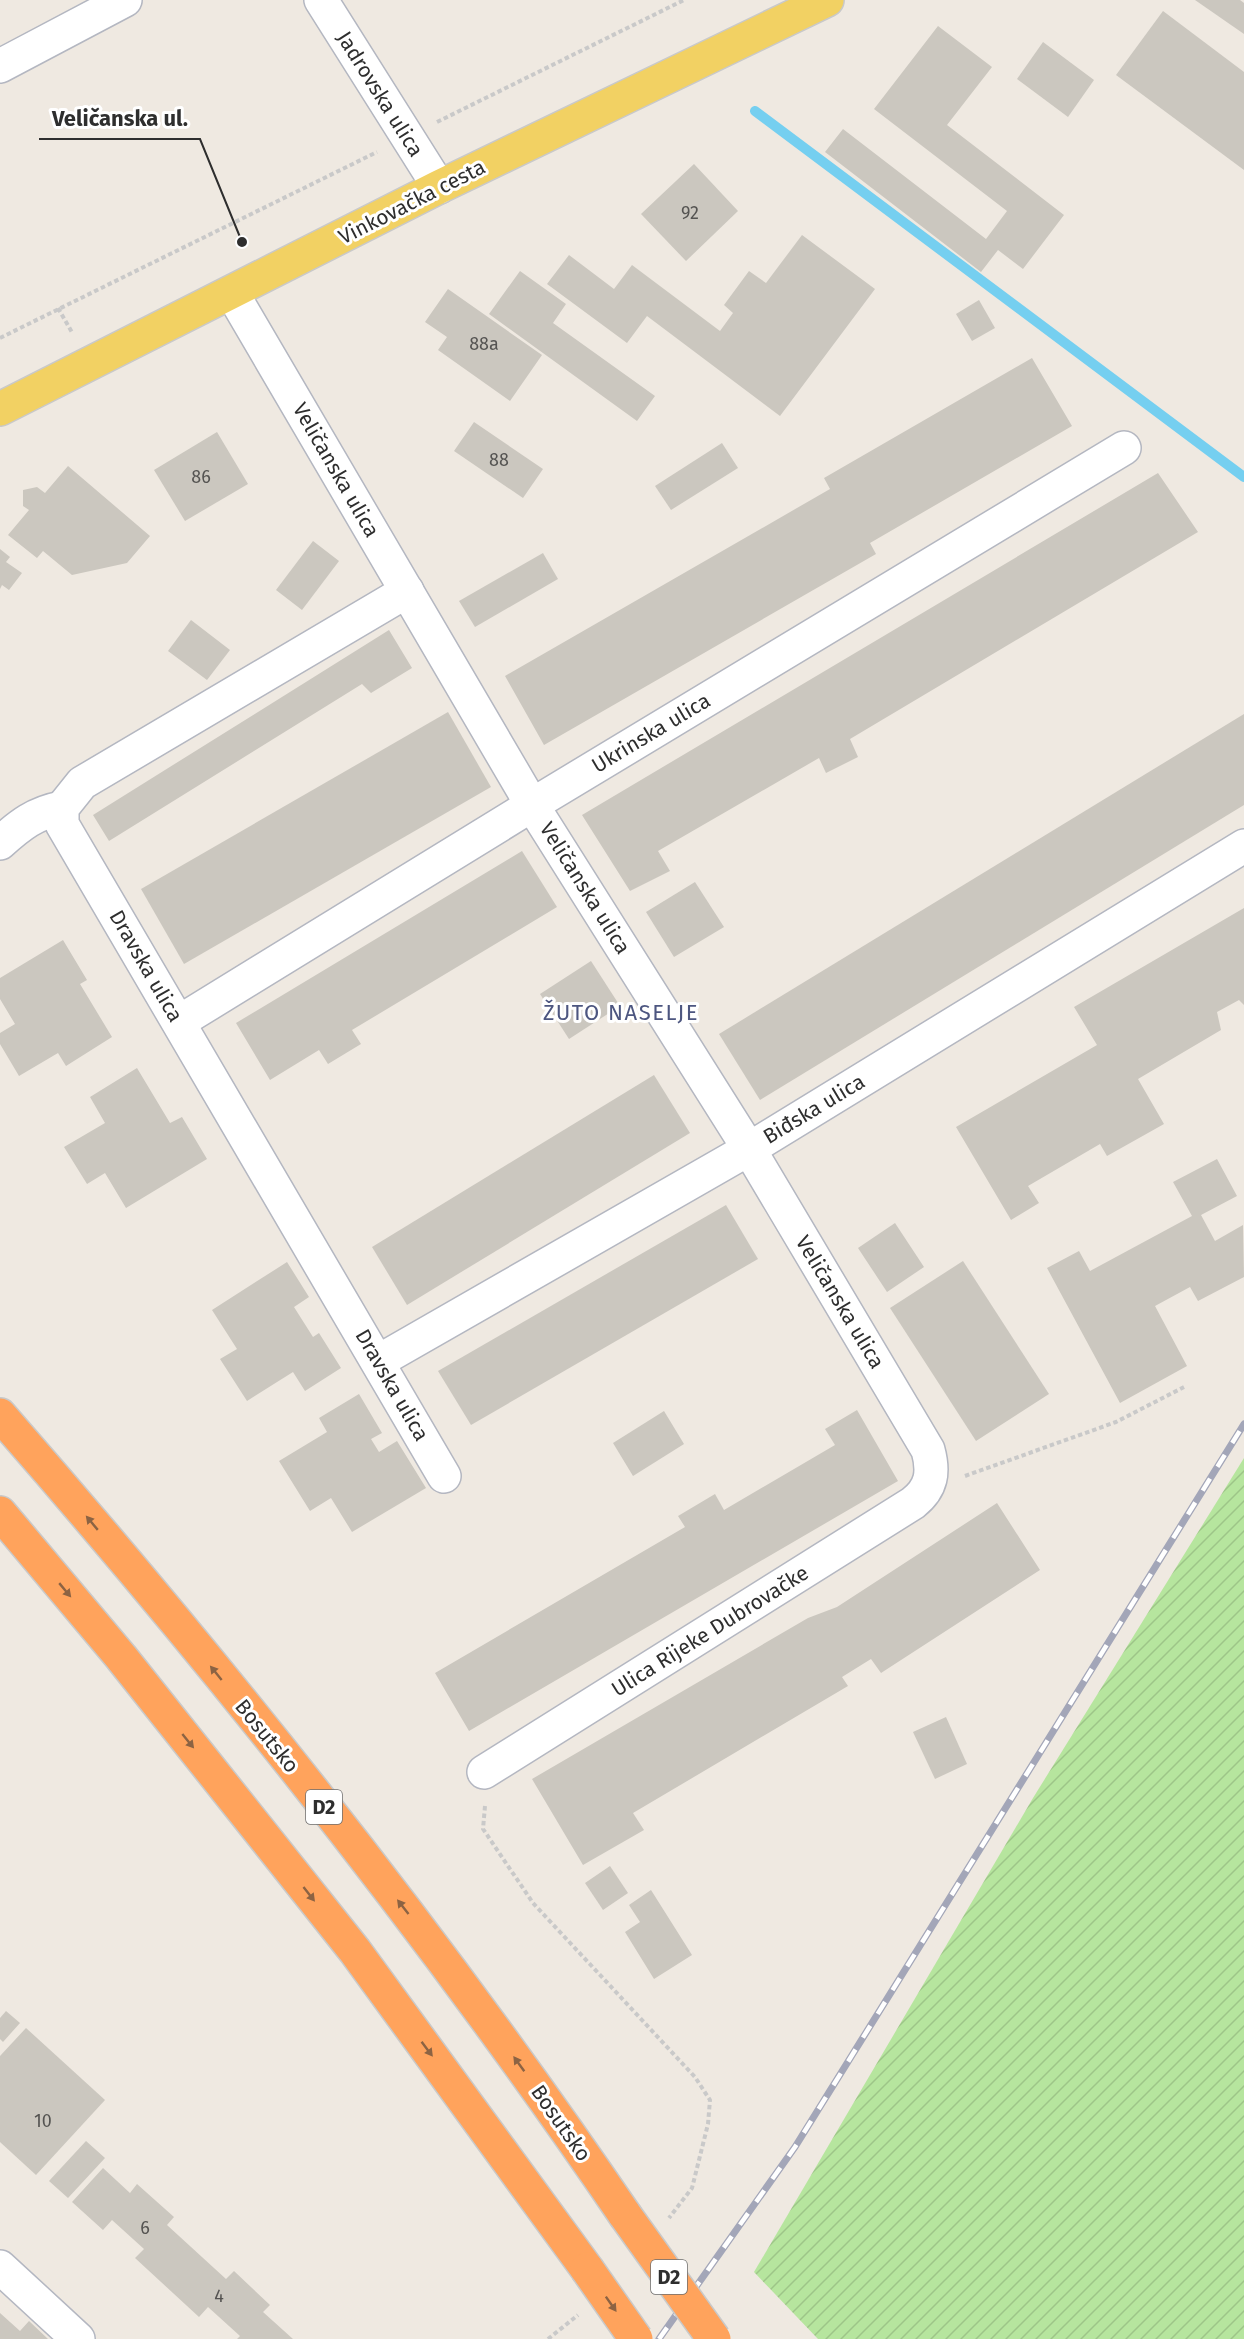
<svg xmlns="http://www.w3.org/2000/svg" width="1244" height="2339" font-family="'Fira Sans',sans-serif">
  <style>
    .garden { fill: url(#garden-furrows) }
    .lines { fill: none; stroke-linecap: round; stroke-linejoin: round }
    .stream { stroke: #75cff0; stroke-width: 10 }
    .building { fill: #cbc7bf }
    .minor-casing { stroke: #b4b7c1; stroke-width: 36 }
    .major-casing { stroke: #c9c9c9; stroke-width: 36 }
    .highway-casing { stroke: #c9c9c9; stroke-width: 36 }
    .path { stroke: #c9c9c9; stroke-width: 4; stroke-dasharray: 4.5 3; stroke-linecap: butt }
    .minor { stroke: #fff; stroke-width: 33 }
    .major { stroke: #f2d163; stroke-width: 33 }
    .highway { stroke: #ffa35c; stroke-width: 33 }
    .rail-casing { stroke: #a3a6b8; stroke-width: 7 }
    .rail { stroke: #fff; stroke-width: 4.5; stroke-dasharray: 14; stroke-linecap: butt }
    .highway-bridge-casing { stroke: #c9c9c9; stroke-width: 36; stroke-linecap: butt }
    .highway-bridge { stroke: #ffa35c; stroke-width: 33 }
    .oneway { fill: #8c6343 }
    .labels { text-anchor: middle; stroke-width: 6; stroke-linejoin: round; paint-order: stroke }
    .number-label { font-size: 18px; fill: #555452 }
    .shield { fill: #fff; stroke: #6d6d6d; stroke-width: 1.5 }
    .shield-label { font-size: 20px; font-weight: bold; fill: #2e2e2e }
    .street-label { font-size: 21px; fill: #2e2e2e; stroke: #fff }
    .neighbourhood-label { font-size: 22px; letter-spacing: 1.5px; fill: #4d5680; stroke: #fff }
    .leader { fill: none; stroke: #2e2e2e; stroke-width: 2 }
    .callout-dot { fill: #2e2e2e; stroke: #fff; stroke-width: 2 }
    .callout-label { font-size: 22px; text-anchor: middle; font-weight: bold; fill: #2e2e2e; stroke: #fff; stroke-width: 6; stroke-linejoin: round; paint-order: stroke }
  </style>
  <defs>
    <pattern id="garden-furrows" width="10" height="10" patternUnits="userSpaceOnUse" patternTransform="scale(1.5)"><rect width="10" height="10" fill="#b6e59e"/><path d="M-1 1l2-2M0 10L10 0M9 11l2-2" fill="none" stroke="#9dc588"/></pattern>
  </defs>
  <rect width="100%" height="100%" fill="#efe9e1"/>
  <path class="garden" d="M1244,1458V2339H818L754,2272L1033,1798Z"/>
  <g class="lines">
    <path class="stream" d="M755,111L1244,477"/>
  </g>
  <g class="building">
    <path d="M1195,0H1240L1244,3V34Z"/>
    <path d="M1163,11L1244,72V170L1116,75Z"/>
    <path d="M938,26L992,67L947,125L1064,215L1023,269L998,250L981,272L825,152L843,129L986,239L1007,211L874,109Z"/>
    <path d="M1043,42L1094,80L1068,117L1017,79Z"/>
    <path d="M694,164L738,211L686,261L641,214Z"/>
    <path d="M802,235L875,289L780,416L647,316L627,343L547,284L569,255L614,289L632,265L720,331L733,313L724,305L749,271L766,283Z"/>
    <path d="M520,271L566,304L553,323L655,396L637,421L489,314Z"/>
    <path d="M448,289L542,355L510,401L438,350L447,337L425,322Z"/>
    <path d="M979,300L995,328L972,341L956,314Z"/>
    <path d="M1032,358L1072,426L870,543L876,554L544,745L505,676L830,489L824,478Z"/>
    <path d="M474,422L543,469L523,498L454,451Z"/>
    <path d="M217,432L248,484L185,521L154,470Z"/>
    <path d="M722,443L738,468L671,510L655,486Z"/>
    <path d="M68,466L150,536L127,563L72,575L43,551L37,558L8,535L29,510L23,506V490L37,487L45,493Z"/>
    <path d="M1158,473L1198,532L850,739L858,757L826,773L819,758L658,851L670,871L630,891L582,815Z"/>
    <path d="M313,541L339,561L302,610L276,590Z"/>
    <path d="M0,549L10,557L6,562L22,573L9,590L2,585L0,589Z"/>
    <path d="M543,553L558,579L475,627L459,601Z"/>
    <path d="M191,620L230,650L207,680L168,651Z"/>
    <path d="M389,630L412,668L371,693L362,684L109,841L93,815Z"/>
    <path d="M448,712L491,787L184,964L141,889Z"/>
    <path d="M1244,714V805L760,1100L719,1034Z"/>
    <path d="M522,851L557,907L352,1030L361,1044L328,1064L319,1050L270,1080L236,1023Z"/>
    <path d="M695,882L724,927L674,957L646,912Z"/>
    <path d="M1244,908V1005L1239,1000L1217,1012L1221,1030L1138,1079L1164,1124L1107,1156L1100,1144L1028,1186L1039,1203L1011,1220L956,1127L1097,1045L1074,1007Z"/>
    <path d="M63,940L87,980L80,984L112,1037L66,1066L58,1053L19,1076L0,1044V1033L15,1024L0,999V978Z"/>
    <path d="M591,961L620,1006L569,1039L540,994Z"/>
    <path d="M137,1068L170,1123L182,1117L207,1159L126,1208L105,1173L87,1184L64,1147L105,1123L90,1097Z"/>
    <path d="M654,1075L690,1133L407,1305L372,1247Z"/>
    <path d="M1217,1159L1237,1196L1201,1215L1215,1241L1243,1225L1244,1277L1198,1301L1190,1287L1155,1306L1187,1366L1120,1403L1047,1268L1079,1251L1090,1271L1192,1216L1173,1182Z"/>
    <path d="M726,1205L758,1259L471,1425L438,1371Z"/>
    <path d="M895,1223L924,1267L887,1292L858,1248Z"/>
    <path d="M963,1261L1049,1394L976,1441L890,1308Z"/>
    <path d="M287,1262L309,1297L294,1307L313,1337L319,1333L341,1368L305,1391L293,1372L247,1401L220,1359L237,1349L212,1310Z"/>
    <path d="M359,1394L382,1433L371,1439L379,1452L397,1441L426,1488L352,1532L331,1498L310,1511L279,1461L327,1432L319,1418Z"/>
    <path d="M857,1410L898,1481L469,1731L435,1673L685,1527L678,1516L715,1494L724,1510L835,1445L825,1429Z"/>
    <path d="M664,1411L684,1444L633,1476L613,1443Z"/>
    <path d="M997,1503L1040,1570L881,1673L871,1659L842,1677L848,1686L633,1813L644,1830L583,1865L532,1779L808,1618L837,1607Z"/>
    <path d="M946,1717L967,1764L935,1779L913,1732Z"/>
    <path d="M610,1866L628,1893L603,1910L585,1883Z"/>
    <path d="M651,1890L692,1955L654,1979L625,1932L640,1922L629,1905Z"/>
    <path d="M6,2011L20,2023L3,2042L0,2039V2018Z"/>
    <path d="M26,2028L105,2100L36,2175L0,2142V2056Z"/>
    <path d="M86,2141L105,2158L68,2198L49,2181Z"/>
    <path d="M103,2168L130,2193L137,2184L174,2217L167,2225L226,2279L234,2271L270,2305L263,2312L293,2339H237L240,2336L208,2307L199,2317L135,2258L144,2249L112,2220L103,2230L72,2202Z"/>
    <path d="M0,2313L20,2331L29,2321L48,2339H0Z"/>
  </g>
  <g class="lines">
    <defs>
      <g id="minor">
        <path d="M321,0L439,187"/>
        <path d="M0,66L125,0"/>
        <path d="M232,293L532,805L749,1149L928,1450C934,1472 932,1488 913,1503L484,1772"/>
        <path d="M407,591L82,783L62,808V824L444,1476"/>
        <path d="M0,843C20,825 35,813 62,808"/>
        <path d="M179,1022L532,805L1124,448"/>
        <path d="M379,1361L749,1149L1244,846"/>
        <path d="M0,2267L78,2339"/>
      </g>
      <path id="major" d="M0,409L439,187L827,0"/>
      <g id="highway">
        <path d="M0,1415C223,1670 435,1936 625,2215"/>
        <path d="M0,1513L121,1657L355,1951L587,2269"/>
      </g>
    </defs>
    <use href="#minor" class="minor-casing"/>
    <use href="#major" class="major-casing"/>
    <use href="#highway" class="highway-casing"/>
    <g class="path">
      <path d="M437,122L684,0"/>
      <path d="M58,308L73,334"/>
      <path d="M0,338L377,152"/>
      <path d="M965,1476L1116,1422L1184,1387"/>
      <path d="M485,1806L483,1829L533,1903L695,2077L710,2100L708,2124L692,2188L669,2218"/>
      <path d="M548,2339L578,2315"/>
    </g>
    <use href="#minor" class="minor"/>
    <use href="#major" class="major"/>
    <use href="#highway" class="highway"/>
    <defs>
      <path id="rail" d="M659,2339L795,2147L1244,1424"/>
    </defs>
    <use href="#rail" class="rail-casing"/>
    <use href="#rail" class="rail"/>
    <defs>
      <g id="highway-bridge">
        <path d="M625,2215L714,2339"/>
        <path d="M587,2269L636,2339"/>
      </g>
    </defs>
    <use href="#highway-bridge" class="highway-bridge-casing"/>
    <use href="#highway-bridge" class="highway-bridge"/>
  </g>
  <defs><path id="oneway-solid" d="M-6-.8H1V-3.2L6.5 0L1 3.2V.8H-6Z" transform="scale(1.5)"/></defs>
  <g class="oneway">
    <use href="#oneway-solid" transform="translate(92 1523) rotate(-130)"/>
    <use href="#oneway-solid" transform="translate(65 1590) rotate(50)"/>
    <use href="#oneway-solid" transform="translate(216 1673) rotate(-129)"/>
    <use href="#oneway-solid" transform="translate(188 1741) rotate(51)"/>
    <use href="#oneway-solid" transform="translate(309 1894) rotate(52)"/>
    <use href="#oneway-solid" transform="translate(403 1907) rotate(-128)"/>
    <use href="#oneway-solid" transform="translate(427 2049) rotate(53)"/>
    <use href="#oneway-solid" transform="translate(519 2064) rotate(-126)"/>
    <use href="#oneway-solid" transform="translate(611 2304) rotate(55)"/>
  </g>
  <g class="labels">
    <g class="number-label">
      <text x="690" y="219">92</text>
      <text x="484" y="350">88a</text>
      <text x="499" y="466">88</text>
      <text x="201" y="483">86</text>
      <text x="43" y="2127">10</text>
      <text x="145" y="2234">6</text>
      <text x="219" y="2302">4</text>
    </g>
    <g class="shield">
      <rect x="306" y="1790" width="36" height="34" rx="4.5"/>
      <rect x="651" y="2260" width="36" height="34" rx="4.5"/>
    </g>
    <g class="shield-label">
      <text x="324" y="1814">D2</text>
      <text x="669" y="2284">D2</text>
    </g>
    <g class="street-label">
      <text transform="translate(380 94) rotate(58)" y="7">Jadrovska ulica</text>
      <text transform="translate(412 202) rotate(-27)" y="7">Vinkovačka cesta</text>
      <text transform="translate(336 470) rotate(60)" y="7">Veličanska ulica</text>
      <text transform="translate(651 733) rotate(-31)" y="7">Ukrinska ulica</text>
      <text transform="translate(585 888) rotate(58)" y="7">Veličanska ulica</text>
      <text transform="translate(146 966) rotate(60)" y="7">Dravska ulica</text>
      <text transform="translate(814 1109) rotate(-31)" y="7">Biđska ulica</text>
      <text transform="translate(840 1302) rotate(59)" y="7">Veličanska ulica</text>
      <text transform="translate(392 1385) rotate(60)" y="7">Dravska ulica</text>
      <text transform="translate(710 1631) rotate(-32)" y="7">Ulica Rijeke Dubrovačke</text>
      <text transform="translate(267 1736) rotate(51)" y="7">Bosutsko</text>
      <text transform="translate(561 2123) rotate(55)" y="7">Bosutsko</text>
    </g>
    <g class="neighbourhood-label">
      <text x="621" y="1020">ŽUTO NASELJE</text>
    </g>
  </g>
  <path class="leader" d="M242 242L200 139H39"/>
  <circle class="callout-dot" cx="242" cy="242" r="6"/>
  <g class="callout-label">
    <text x="120" y="126">Veličanska ul.</text>
  </g>
</svg>
